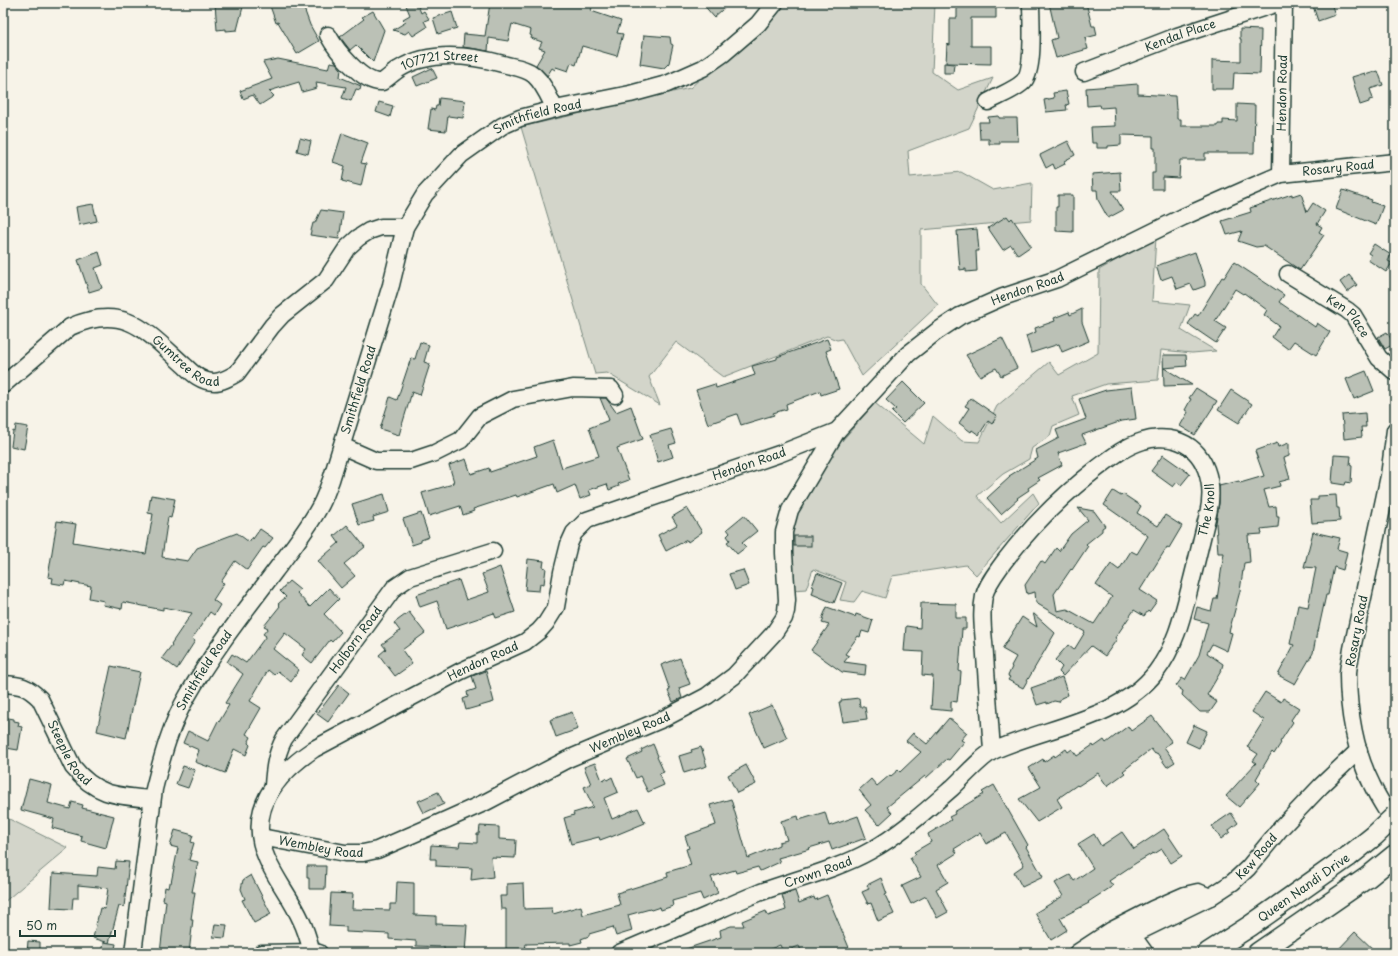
<svg xmlns="http://www.w3.org/2000/svg" width="1398" height="956" font-family="'Playpen Sans',sans-serif">
  <style>
    .green { fill: #d3d5ca; stroke: #79897f }
    .lines { fill: none; stroke-linecap: round; stroke-linejoin: round }
    .stream { stroke: #6f8077; stroke-width: 4 }
    .building { fill: #bbc1b6; stroke: #1f3d34 }
    .minor-casing { stroke: #1f3d34; stroke-width: 19 }
    .major-casing { stroke: #1f3d34; stroke-width: 23 }
    .minor { stroke: #f7f3e8; stroke-width: 16 }
    .major { stroke: #f7f3e8; stroke-width: 20 }
    .major-bridge-casing { stroke: #1f3d34; stroke-width: 23; stroke-linecap: butt }
    .major-bridge { stroke: #f7f3e8; stroke-width: 20 }
    .labels { text-anchor: middle; stroke-width: 3; stroke-linejoin: round; paint-order: stroke }
    .street-label { font-size: 12px; fill: #1f3d34; stroke: #f7f3e8 }
  </style>
  <rect width="100%" height="100%" fill="#f7f3e8"/>
  <filter id="ink" filterUnits="userSpaceOnUse"><feTurbulence type="fractalNoise" baseFrequency=".025" numOctaves="2"/><feDisplacementMap in="SourceGraphic" scale="8" xChannelSelector="R" yChannelSelector="G"/><feConvolveMatrix kernelMatrix="1 2 1 2 8 2 1 2 1" color-interpolation-filters="sRGB"/></filter>
  <g filter="url(#ink)">
    <g class="green">
      <path d="M783,3H935L932,72L958,90L993,78L969,128L908,151L910,177L961,172L993,190L1032,183L1031,220L921,230V284L938,305L862,376L842,339L837,340L827,336L723,377L676,342L649,377L660,405L607,373L595,374L521,127L690,88Z"/>
      <path d="M1156,237L1152,301L1190,305L1181,330L1216,351L1192,353L1161,350L1158,380L1106,384L1072,396L1079,415L1053,426L1050,436L1032,448L1029,459L1003,474L977,496L1001,523L1033,493L1039,503L976,575L966,565L892,576L885,598L862,591L854,602L840,600L846,582L813,569L806,589L793,590L791,541L795,514L833,451L875,403L924,444L933,416L962,441L979,442L997,406L1049,362L1059,375L1098,353L1099,270Z"/>
      <path d="M3,816L68,848L3,903Z"/>
    </g>
    <g class="lines">
      <g class="stream">
        <path d="M1395,83V102"/>
        <path d="M1395,694L1393,703L1395,704"/>
      </g>
    </g>
    <g class="building">
      <path d="M215,3H244L237,30L226,31V29L217,30Z"/>
      <path d="M269,3H302L310,25L319,41L297,54L278,22L276,23Z"/>
      <path d="M405,3H417L421,13L424,11L429,19L424,21L427,27L413,36L409,31L405,34L393,30L406,22L403,19L410,15Z"/>
      <path d="M490,3H581L592,7L591,11L621,21L617,33L623,34L617,56L582,46L576,65L571,63L568,71L556,67L555,70L552,68L547,76L536,65L545,50L539,48L542,42L531,38L532,36L530,35L531,30L512,24L508,41L489,38L488,51L463,47L464,34L485,36Z"/>
      <path d="M702,3H730L714,17Z"/>
      <path d="M957,3H996V18H971V46H991V64L946,63L947,44L950,45V18H957Z"/>
      <path d="M1049,3H1086L1092,26H1095L1097,35L1085,38L1088,49L1056,58L1051,40L1057,38Z"/>
      <path d="M1312,3H1331L1335,15L1318,21Z"/>
      <path d="M373,11L384,30L373,62L356,45L350,50L340,37L364,19L362,17Z"/>
      <path d="M452,12L457,28L438,34L433,18Z"/>
      <path d="M1240,29L1261,30L1260,74L1234,73L1233,89H1212V60L1241,61V39H1240Z"/>
      <path d="M644,35L670,37L671,44L673,45L669,63L664,68L640,64Z"/>
      <path d="M278,59L328,69L330,62L336,63L341,69L340,77L361,86L360,90L356,89L351,101L342,98L346,87L316,82L317,88L302,92L299,82L269,91L274,96L260,105L253,95L243,99L240,91L272,79L263,62Z"/>
      <path d="M944,63L954,64L953,73H944Z"/>
      <path d="M432,68L437,78L417,86L413,77Z"/>
      <path d="M1378,71L1383,85L1370,89L1373,99L1369,100V102L1360,105L1352,77L1365,73V75Z"/>
      <path d="M1138,84V94L1175,96L1176,110H1177V119H1181V126H1218V124H1223V120L1237,121V104L1255,105L1254,153H1205V160H1180L1179,178L1163,177V189H1152V173H1155V148H1153V136L1121,135V145L1108,146V148H1097V143H1092L1091,127L1115,126L1114,107L1101,108L1100,105L1087,106L1086,88Z"/>
      <path d="M1066,91L1069,104L1066,105L1067,110L1046,112L1044,100L1054,98L1053,93Z"/>
      <path d="M439,98L465,101L463,118L448,116L446,131L428,129L431,109L435,110L436,106H438Z"/>
      <path d="M379,102L393,106L390,117L376,112Z"/>
      <path d="M999,116V118H1017L1018,141H1000V144H989V139H980L979,122H989L988,117Z"/>
      <path d="M342,133L368,143L361,163L366,164L361,186L342,181L345,166L333,162Z"/>
      <path d="M300,138L311,141L308,154L297,151Z"/>
      <path d="M1068,141L1075,155L1064,161L1065,164L1055,169L1053,164L1046,168L1040,155Z"/>
      <path d="M1120,172L1121,191H1112L1123,210L1108,218L1098,200L1097,190H1093L1092,174Z"/>
      <path d="M1343,190L1372,200L1371,202L1383,206L1376,225L1336,209Z"/>
      <path d="M1301,193L1307,212L1313,203L1325,211L1317,224L1322,227L1319,232L1324,235L1300,270L1264,246L1256,247L1238,241L1242,231L1227,235L1222,221L1251,212L1250,208L1292,194V196Z"/>
      <path d="M1058,195H1073V232L1056,231V207H1058Z"/>
      <path d="M93,204L97,221L79,225L76,207Z"/>
      <path d="M321,210L343,213L339,239L310,235L313,223H315Z"/>
      <path d="M1007,216L1010,220L1012,218L1031,246L1018,255L1011,245L1003,250L988,228Z"/>
      <path d="M977,229L979,251H976L977,271L966,272V269L960,270L957,231Z"/>
      <path d="M1374,244L1391,255L1388,261L1392,263L1386,272L1368,260L1371,255L1368,253Z"/>
      <path d="M99,252L103,265L95,268L102,288L89,292L78,260Z"/>
      <path d="M1195,252L1205,282V286L1194,290L1191,284L1177,289L1172,276L1161,280L1156,266Z"/>
      <path d="M1234,262L1284,295L1279,302L1315,327L1317,323L1330,332L1316,355L1294,341L1288,349L1272,337L1279,326L1264,315L1267,310L1244,293L1243,294L1235,289L1215,321L1226,328L1216,343L1188,324L1195,314L1198,316L1222,277L1224,278Z"/>
      <path d="M1349,275L1357,285L1347,292L1340,282Z"/>
      <path d="M1082,309V322L1089,341L1062,352L1059,344L1031,353L1026,336L1036,332L1035,328L1055,321L1054,318L1069,312L1070,315Z"/>
      <path d="M1387,332L1394,344L1385,349L1378,337Z"/>
      <path d="M1002,338L1017,368L1001,376L996,368L980,376L966,355Z"/>
      <path d="M827,339L831,349L826,351L839,389L821,395L820,391L786,404L787,409L773,413L774,415L741,425L737,414L708,424L696,390L715,384L716,388L755,375L752,366L777,359V357Z"/>
      <path d="M420,342L429,345L424,362L430,364L420,395L412,392L399,435L380,429L390,397L397,400L411,358L415,359Z"/>
      <path d="M1163,355H1186L1187,366L1164,368L1192,385L1164,386Z"/>
      <path d="M1366,371L1374,391L1354,399L1346,379Z"/>
      <path d="M903,382L924,403L903,423L892,412L896,409L886,400Z"/>
      <path d="M1132,387L1136,419L1122,421L1082,435L1086,443L1058,453L1062,465L1038,478L1040,480L1028,488L1029,490L1017,498L1018,499L1001,514L987,498L1010,477L1009,476L1038,458L1036,450L1059,438L1056,430L1086,419L1079,399L1106,390Z"/>
      <path d="M1196,388L1217,401L1195,435L1180,426L1188,412L1185,410L1191,399L1189,398Z"/>
      <path d="M1231,390L1252,404L1239,423L1218,410Z"/>
      <path d="M600,398H606L616,412L631,406L643,439L617,448L629,480L618,484L619,486L609,490L607,484L589,490L591,495L580,499L575,485L557,493L554,484L517,497L516,495L473,509L474,511L463,515L460,506L429,516L422,493L453,484L452,482H454L449,465L466,459L471,474L489,468L490,472L537,456L534,447L553,440L562,468L599,456L589,428L609,420Z"/>
      <path d="M971,398L997,416L992,424L988,421L979,435L972,430L971,432L959,423L969,408L965,406Z"/>
      <path d="M1365,413L1366,427H1361L1362,437L1344,439L1342,415Z"/>
      <path d="M16,425L28,427L24,449L11,446L13,431L15,432Z"/>
      <path d="M671,429L676,443L669,445L673,457L658,462L650,435Z"/>
      <path d="M1277,443L1278,447L1289,443V456L1284,458L1290,479L1279,482L1280,486L1264,490L1269,507L1276,506L1277,517H1279L1278,527L1261,529L1262,534L1248,535L1250,562L1244,563L1240,591L1229,632L1232,633L1227,651L1212,644L1207,653L1223,664L1221,671L1207,695L1217,702L1210,712H1200L1182,695L1183,691L1176,686L1182,678L1185,680L1199,655L1208,623L1194,619L1197,607L1211,611L1214,599H1217L1224,553H1218L1216,523L1219,503V486L1239,481L1240,483L1264,476L1255,451Z"/>
      <path d="M1163,455L1190,474L1181,485L1177,482L1173,487L1151,471Z"/>
      <path d="M1334,455L1351,456L1350,465L1352,466L1351,483L1346,482L1345,485L1332,483Z"/>
      <path d="M1113,491L1121,496L1123,494L1141,506L1137,513L1158,526L1165,515L1182,526L1169,548L1167,547L1140,590L1157,601L1149,612L1148,611L1144,616L1134,610L1115,638L1117,639L1105,656L1091,646L1063,676L1059,672L1062,667L1055,660L1068,645L1074,650L1085,632L1036,603L1035,592L1027,594L1025,585L1041,561L1045,564L1056,548L1059,551L1071,534L1088,520L1078,508L1094,511L1105,526L1102,528V531L1086,544L1088,546L1072,570L1071,569L1054,594L1057,611L1067,609L1094,624L1112,597L1096,585L1111,564L1119,570L1131,551L1137,554L1148,536L1104,505Z"/>
      <path d="M384,494L389,512L373,517L374,521L359,525L352,504Z"/>
      <path d="M151,495L175,499L171,518L168,517L162,557L188,561L197,548L237,533L249,542L252,537L253,539L260,529L273,538L265,548L263,547L247,570L235,561L221,582L224,583L213,600L220,605L214,615L210,612L192,639L195,641L177,669L162,658L172,645L171,644L192,613L163,607V610L123,602L122,609L103,605L104,601L89,598L91,586L65,581L64,585L52,583L53,578L48,577L57,521L76,524L73,542L146,554L153,514L148,513Z"/>
      <path d="M1336,495L1337,508H1339L1340,521L1312,523L1310,500H1318V496Z"/>
      <path d="M687,508L702,532L688,542L687,540L666,551L658,535L677,525L672,517Z"/>
      <path d="M421,513L429,537L421,540V542L412,545L403,519Z"/>
      <path d="M744,515L757,531L742,543L746,547L737,554L727,542L730,540L727,536L730,533L727,529Z"/>
      <path d="M347,525L365,547L344,564L355,576L341,588L318,561L339,543L334,536Z"/>
      <path d="M1313,532L1340,538L1337,549L1347,552L1343,570L1334,567L1328,595H1326L1318,632H1317L1313,653L1295,684L1278,675L1294,645L1290,644L1298,605L1308,607L1316,568L1304,567Z"/>
      <rect x="794" y="536" width="17" height="10"/>
      <path d="M528,559L544,561L543,567L546,568L544,584L540,583L539,591L525,590Z"/>
      <path d="M500,567L515,612L496,618L494,613L446,629L437,601L420,607L416,595L459,580L466,600L489,592L482,574Z"/>
      <path d="M743,570L749,585L735,590L729,574Z"/>
      <path d="M817,573L842,583L834,603L812,594L814,587L812,586Z"/>
      <path d="M289,581L300,590L297,593L310,607L329,588L339,599L324,614L341,632L332,642L330,640L312,663L302,655L306,649L285,633L273,649L299,670L291,682L278,671L274,675L268,670L250,701L261,708L246,734L251,737L248,743L250,745L246,755L234,749L225,773L195,762L199,750L183,743L188,731L208,741L218,721L219,722L229,705L225,703L243,674L227,662L232,654L246,663L266,636L263,634L268,628L264,626L280,606L278,604L286,597L280,591Z"/>
      <path d="M921,603L956,604V618H966V629H962L959,671L961,672L960,685H959L957,702L951,701V711L931,709L933,676L922,675L923,652L904,651L906,626L920,628Z"/>
      <path d="M827,607L855,617L856,614L873,620L869,633L862,631L860,637L858,636L845,654L849,656L844,662L866,665L865,675L842,672L811,650L829,625L822,623L824,619H822Z"/>
      <path d="M409,612L425,633L402,650L412,664L395,676L379,655L386,649L382,644L400,631L394,623Z"/>
      <path d="M1033,613L1055,633L1023,688L1008,680L1010,677L1008,676L1012,667L1011,666L1016,657L1002,649L1022,617L1037,627Z"/>
      <path d="M680,658L690,684L679,688L682,698L673,702L668,691L670,690L661,665Z"/>
      <path d="M111,666L140,672L126,738L97,731Z"/>
      <path d="M486,671L494,702L466,710L463,699L468,697L467,692L476,689L472,676Z"/>
      <path d="M1062,677L1068,695L1061,698L1059,702L1054,701L1047,704V702L1037,705L1031,688Z"/>
      <path d="M339,685L349,693L328,722L317,714Z"/>
      <path d="M1265,692L1281,702L1283,698L1299,708L1291,720L1293,722L1280,742L1281,743L1274,754L1272,752L1256,779L1260,783L1239,807L1226,796L1256,763L1253,761L1258,754L1247,747L1264,720L1252,712Z"/>
      <path d="M859,698L860,707H865L867,719L843,722L839,702H841V700Z"/>
      <path d="M772,705L787,738L764,748L749,715Z"/>
      <path d="M572,712L578,729L556,737L550,720Z"/>
      <path d="M1152,716L1172,742L1164,747L1175,762L1167,767L1157,753L1155,754L1151,749L1123,771L1125,773L1107,786L1098,773L1078,786L1077,785L1057,799L1062,807L1037,822L1019,799L1041,787L1029,768L1043,759L1044,762L1054,755L1055,757L1066,749L1068,752L1072,749L1077,756L1093,745L1094,747L1104,740L1106,743L1128,726L1131,731Z"/>
      <path d="M3,717L14,719V721L19,722L18,726L22,727L18,750L6,748V745H3Z"/>
      <path d="M949,718L967,733L961,740L964,742L949,760L947,759L926,778L925,776L887,807L892,813L879,825L865,810L871,805L859,790L871,779L877,786L890,775L891,776L898,770L900,772L921,752L906,741L913,733L927,744Z"/>
      <path d="M1194,725L1207,731L1199,748L1186,742Z"/>
      <path d="M653,744L658,756L657,757L664,772L659,774L664,785L648,792L640,776L636,778L627,759L642,752L641,750Z"/>
      <path d="M701,747L707,766L684,773L679,756L692,752L691,750Z"/>
      <path d="M595,763L601,778L603,780L606,778L607,780L612,777L618,792L604,798L612,819L638,808L645,823L611,837V836L600,840L599,837L571,844L564,818L574,815L573,813L593,807L584,787L591,784L584,767Z"/>
      <path d="M746,765L756,784L737,793L728,775Z"/>
      <path d="M183,766L195,770L188,788L176,784Z"/>
      <path d="M29,779L52,785L48,803L70,809L72,802L83,805L82,808L114,816L106,848L81,841L82,836L52,828L54,819L21,810Z"/>
      <path d="M994,785L1028,845L1026,847L1043,877L1022,887L1014,872L1024,865L1006,833L986,844L980,833L954,849L957,853L938,865L948,882L936,889L948,912L937,918L926,896L911,904L902,886L921,877L910,858L916,854L914,852L931,842L928,834L951,820L949,817L955,814L954,812L984,794L982,792Z"/>
      <path d="M438,792L444,804L424,813L418,801Z"/>
      <path d="M731,799L748,858L779,845V842L787,840L781,821L798,816L799,820L825,812L829,826L858,816L866,838L832,850L829,842L809,848L810,849L778,858L780,862L760,871L758,867L736,873L735,870L711,877L718,893L703,900L700,893L672,901L673,906L661,910L660,907L651,910L650,909L628,915L632,931L616,936L613,927L589,934V936L581,939L582,942L570,945V943L526,944L525,949H506V909H501L500,896H507V884L523,883L524,909L552,908L553,914L581,906L583,915L620,905L617,893L668,877L667,872L691,865L686,849L689,848L685,836L716,825L710,805Z"/>
      <path d="M1231,813L1238,823L1229,830L1230,832L1221,839L1212,826Z"/>
      <path d="M480,826L499,827V839L516,840L515,858L491,857L493,877L471,880L472,868L436,866V859H430L431,845L459,847L460,842L477,843V834H479Z"/>
      <path d="M1164,829L1182,856L1171,863L1162,849L1154,854L1153,853L1136,863L1109,881L1113,886L1088,902L1089,903L1060,918L1067,930L1051,940L1035,913L1063,896L1055,883L1070,875L1074,881L1093,868L1078,844L1094,834L1101,846L1122,832L1134,849Z"/>
      <path d="M175,830L193,835L191,842L194,843L189,860L198,862L192,892H195L191,919H193L189,953H160L166,901L163,900L165,887L168,888L169,883H171L178,848L170,846Z"/>
      <path d="M116,861L129,862L124,907L119,906L109,943L93,938L100,908L105,909L108,888L78,885V898H73L72,909L51,908L53,873L97,876L98,867L115,869Z"/>
      <path d="M307,866H326L325,889H309V878H307Z"/>
      <path d="M251,875L271,914L254,923L242,900L245,899L241,889L243,880Z"/>
      <path d="M881,878L887,894L885,895L894,914L878,921L871,903L868,904L862,892L869,889L867,885Z"/>
      <path d="M397,882L414,883V915L436,916V924L467,925L465,953L444,951V947L416,946V941L389,939V934L346,932V927L329,926L331,893L353,894L352,909L390,910V904H396Z"/>
      <path d="M795,891L799,903L814,897L815,900L827,895L850,950L842,953H828L827,950L818,953H802L799,946L783,952L780,945L761,953H680V951L721,937L720,930L731,926H744L742,921L766,911L768,916L786,910L782,895Z"/>
      <path d="M215,924L227,925L225,938L213,937Z"/>
      <path d="M1355,932L1377,953H1335Z"/>
      <path d="M28,941L40,942V953H27Z"/>
      <path d="M104,942L116,944L114,953H102Z"/>
    </g>
    <g class="lines">
      <defs>
        <g id="minor">
          <path id="s1" d="M328,35C336,50 363,84 382,82C388,78 393,73 399,69C430,50 470,55 503,64C513,67 526,68 534,75C544,84 549,97 555,109"/>
          <path id="s2" d="M1084,72L1177,36L1278,3"/>
          <path d="M988,102C998,96 1015,90 1023,82C1035,71 1031,20 1031,3"/>
          <path id="s3" d="M1281,174L1284,3"/>
          <path id="s4" d="M1288,274L1347,310L1353,315L1379,358L1395,372"/>
          <path id="s5" d="M3,385L70,327C125,302 147,332 185,366C193,374 202,382 214,382C222,382 230,377 237,373L272,326L282,315L326,280L347,248L358,238L369,231L381,227H405"/>
          <path d="M1395,430L1389,476L1352,649C1351,657 1348,666 1348,674C1348,710 1355,752 1372,785C1378,798 1387,811 1395,825"/>
          <path d="M342,446L376,461H411L435,453L461,440L480,416L513,399L573,388L611,389L615,395"/>
          <path id="s6" d="M3,684C21,685 27,686 40,699L73,767C96,796 118,796 152,799"/>
          <path id="s7" d="M273,786C274,769 276,754 284,739L394,588L410,577L493,551"/>
          <path id="s8" d="M261,837L345,853H363L377,850L448,819L486,802L568,759L665,718L707,696L734,676L774,633L784,618L786,611L787,600L784,553V532L790,510L837,431"/>
          <path d="M1132,935L1145,953"/>
          <path id="s9" d="M312,952C309,941 306,930 301,920C291,898 276,880 267,859C245,810 277,774 314,749L461,671L525,642L539,631L546,623L556,607L562,572L569,544L574,533L587,520L779,454L837,431L908,354L936,332L960,316L1003,297L1057,279L1183,217L1251,187L1281,174L1395,162"/>
          <path id="s10" d="M133,953L154,789C162,757 171,723 188,695C213,651 245,611 275,571C290,551 307,530 319,508C324,500 327,490 331,480L368,360L391,285L405,227L425,194L461,155L502,126L520,118L555,109L630,94L667,84L703,68L723,54L758,24L775,3"/>
          <path d="M261,953L312,952L319,953"/>
          <path id="s11" d="M619,953C649,940 678,928 708,915C726,907 743,899 761,892C797,879 838,869 870,851C898,836 928,809 952,788C963,778 983,755 995,750C1047,727 1120,719 1156,672C1176,646 1183,614 1191,583C1197,560 1202,537 1208,514C1215,485 1207,449 1175,440C1165,437 1152,438 1143,441C1126,446 1112,457 1099,467C1061,496 1032,525 1003,563C996,573 987,584 984,596C980,615 984,636 985,655C987,687 990,719 992,751"/>
          <path d="M1077,953L1112,930L1153,909L1185,895L1198,892L1210,897"/>
          <path id="s12" d="M1102,953L1132,935L1210,897L1233,882L1248,868L1281,828L1321,786L1359,750"/>
        </g>
        <g id="major">
          <path id="s13" d="M1208,953L1250,926L1349,856"/>
          <path d="M1258,953L1368,877L1395,855"/>
        </g>
      </defs>
      <use href="#minor" class="minor-casing"/>
      <use href="#major" class="major-casing"/>
      <use href="#minor" class="minor"/>
      <use href="#major" class="major"/>
      <defs>
        <path id="major-bridge" d="M1349,856L1374,836L1395,816"/>
      </defs>
      <use href="#major-bridge" class="major-bridge-casing"/>
      <use href="#major-bridge" class="major-bridge"/>
    </g>
  </g>
  <g class="labels">
    <g class="street-label">
      <text dy="4" stroke="none"><textPath href="#s2" startOffset="103">Kendal Place</textPath></text>
      <text dy="4" stroke="none"><textPath href="#s1" startOffset="138">107721 Street</textPath></text>
      <text dy="4" stroke="none"><textPath href="#s3" startOffset="81">Hendon Road</textPath></text>
      <text dy="4" stroke="none"><textPath href="#s10" startOffset="967">Smithfield Road</textPath></text>
      <text dy="4" stroke="none"><textPath href="#s9" startOffset="1458">Rosary Road</textPath></text>
      <text dy="4" stroke="none"><textPath href="#s9" startOffset="1122">Hendon Road</textPath></text>
      <text dy="4" stroke="none"><textPath href="#s4" startOffset="74">Ken Place</textPath></text>
      <text dy="4" stroke="none"><textPath href="#s5" startOffset="220">Gumtree Road</textPath></text>
      <text dy="4" stroke="none"><textPath href="#s10" startOffset="619">Smithfield Road</textPath></text>
      <text dy="4" stroke="none"><textPath href="#s9" startOffset="786">Hendon Road</textPath></text>
      <text dy="4" stroke="none"><textPath href="#s11" startOffset="785">The Knoll</textPath></text>
      <text transform="translate(1357 631) rotate(-79)" y="4">Rosary Road</text>
      <text dy="4" stroke="none"><textPath href="#s7" startOffset="171">Holborn Road</textPath></text>
      <text dy="4" stroke="none"><textPath href="#s9" startOffset="426">Hendon Road</textPath></text>
      <text dy="4" stroke="none"><textPath href="#s10" startOffset="295">Smithfield Road</textPath></text>
      <text dy="4" stroke="none"><textPath href="#s8" startOffset="397">Wembley Road</textPath></text>
      <text dy="4" stroke="none"><textPath href="#s6" startOffset="103">Steeple Road</textPath></text>
      <text dy="4" stroke="none"><textPath href="#s8" startOffset="61">Wembley Road</textPath></text>
      <text dy="4" stroke="none"><textPath href="#s12" startOffset="184">Kew Road</textPath></text>
      <text dy="4" stroke="none"><textPath href="#s11" startOffset="215">Crown Road</textPath></text>
      <text dy="4" stroke="none"><textPath href="#s13" startOffset="116">Queen Nandi Drive</textPath></text>
    </g>
  </g>
  <rect width="1398" height="956" fill="none" stroke="#f7f3e8" stroke-width="16"/>
  <rect x="8" y="8" width="1382" height="940" fill="none" stroke="#1f3d34" stroke-width="1.5" filter="url(#ink)"/>
  <path d="M20 930v6h95v-6" fill="none" stroke="#1f3d34" stroke-width="2"/>
  <text x="26" y="930" font-size="12" fill="#1f3d34" stroke="#f7f3e8" stroke-width="3" paint-order="stroke">50 m</text>
</svg>
